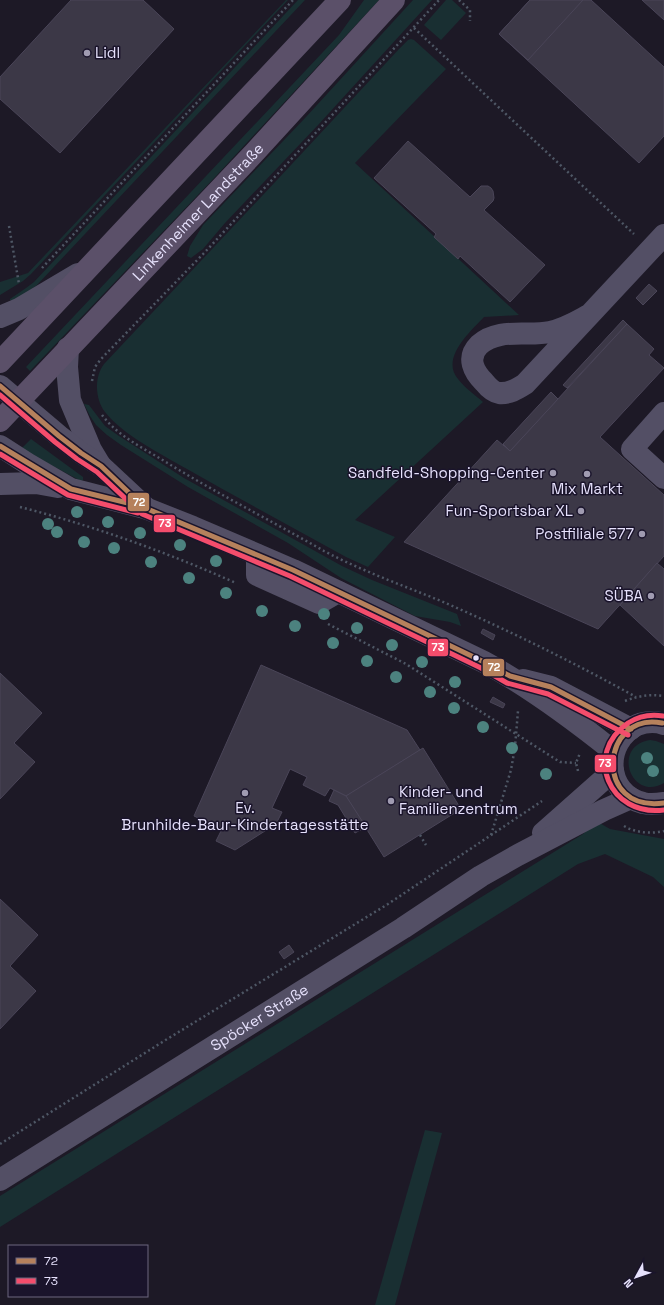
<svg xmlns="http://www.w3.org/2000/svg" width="664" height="1305" font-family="'Space Grotesk',sans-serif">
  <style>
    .green { fill: #192f32 }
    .building { fill: #3c3847; stroke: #4a4558 }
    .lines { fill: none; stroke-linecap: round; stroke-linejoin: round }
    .path { stroke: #4e5765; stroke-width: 2.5; stroke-dasharray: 2 3; stroke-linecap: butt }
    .minor { stroke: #534f65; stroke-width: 22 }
    .major { stroke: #5b5069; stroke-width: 22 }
    .bus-1-casing { stroke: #1a142b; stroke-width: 8 }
    .bus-2-casing { stroke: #1a142b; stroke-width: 8 }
    .bus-1 { stroke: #b6815c; stroke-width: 5 }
    .bus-2 { stroke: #f44d6c; stroke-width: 5 }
    .tree { fill: #4c827f }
    .poi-dot { fill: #a09bb1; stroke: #1a142b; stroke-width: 1.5 }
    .bus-dot { fill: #e6e1fc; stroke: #1a142b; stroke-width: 1.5 }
    .labels { text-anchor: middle; stroke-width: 3; stroke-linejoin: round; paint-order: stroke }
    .poi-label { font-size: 15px; fill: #e6e1fc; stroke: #1a142b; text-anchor: end }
    .street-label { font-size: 15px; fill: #e6e1fc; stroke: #1a142b }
    .line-badge { stroke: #1a142b; stroke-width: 1.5 }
    .badge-label { font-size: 11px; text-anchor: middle; font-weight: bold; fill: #fff }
  </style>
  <rect width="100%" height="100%" fill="#1d1926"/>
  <g class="green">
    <path d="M286,0H288L31,274L23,281L0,295V282L28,273Z"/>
    <path d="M298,0H305L37,285L26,294L12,301L10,300V299L26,288L34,282Z"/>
    <path d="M364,0H379L217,175L30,371L26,367L339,35Z"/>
    <path d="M413,0H432L319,124L225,223L203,249L191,258L187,256L190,246L203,225L306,117Z"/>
    <path d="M446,0H452L466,13L441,40L424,25Z"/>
    <path d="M411,39L414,40L446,69L355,163L519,315L484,317C471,331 440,358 458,379C465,388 475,395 483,402L355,520L395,537L368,567L346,557C293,528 240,499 187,469C161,454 123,435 105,412C95,399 94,377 104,364L277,180L399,49L408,40Z"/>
    <path d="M84,404L89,405L105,426L119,436L184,478L342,566L372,580L457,614L461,626L450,622L415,616L341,578L288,543L188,487L121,445L107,435L96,425L90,416Z"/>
    <path d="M31,439L83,477V480L81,481L21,449Z"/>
    <path d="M650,740L656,741L664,744V783C631,802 611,746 650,740Z"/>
    <path d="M596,821L610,829L664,839V887L653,877L605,854L578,864L0,1227V1196L583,834Z"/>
    <path d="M425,1130L442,1133L395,1305H375Z"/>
  </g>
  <g class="building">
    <path d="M71,0H143L174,29L60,153L0,99V77Z"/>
    <path d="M530,0H591L664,67V136L639,163L499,34Z"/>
    <path d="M530,0H583L528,60L499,34Z"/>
    <path d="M642,0H664V20Z"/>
    <path d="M408,141L470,197L481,186H488L491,188L493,191L494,198L493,201L484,210L545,265L510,302L460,256L458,259L434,237L436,234L374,178Z"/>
    <path d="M649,284L657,291L643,305L636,298Z"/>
    <path d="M623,320L627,324L567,388L563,385Z"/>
    <path d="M627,324L654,349L649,355L664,368L600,437L664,495V556L598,629L404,542L497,440L510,451Z"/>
    <path d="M551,392L558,399L510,451L503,444Z"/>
    <path d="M657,563L664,569V646L620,605Z"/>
    <path d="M483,629L495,635L493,640L481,633Z"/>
    <path d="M261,665L407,730L420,750L346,796L330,788L325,796L303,785L307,777L290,769L272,808L282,812L276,824L235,850L216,841L222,829L194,816Z"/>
    <path d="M0,673L42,713L14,743L35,762L0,799Z"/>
    <path d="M493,697L505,704L503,708L490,702Z"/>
    <path d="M423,748L461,809L384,857L346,796Z"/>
    <path d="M334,790L346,796L366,827L355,833L338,805L329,801Z"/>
    <path d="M0,899L38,935L10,966L36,991L0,1029Z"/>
    <path d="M289,945L294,952L284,959L279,952Z"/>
  </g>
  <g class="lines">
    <g class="path">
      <path d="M459,0L470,10V21"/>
      <path d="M414,28L634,234"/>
      <path d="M9,226L19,284"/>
      <path d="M42,268L293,0"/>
      <path d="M92,381L95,367L101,359L206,251L439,0"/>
      <path d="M102,415C117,435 141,447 161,459C214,492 270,520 324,551C362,571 402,585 441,601C508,630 573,662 636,697"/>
      <path d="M20,507C94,526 166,552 236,583"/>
      <path d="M328,624L406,664L560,762L576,763"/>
      <path d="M625,701C638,696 650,694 664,696"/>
      <path d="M578,771L576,763L580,753"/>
      <path d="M624,826C636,833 651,834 664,831"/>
      <path d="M420,835L426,845"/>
      <path d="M491,835L511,770L515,747L518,711"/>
      <path d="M0,1144L164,1041L388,904L542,801"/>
    </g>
    <g class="minor">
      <path d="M589,315C576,322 565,329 550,332C527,337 499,327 479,345C466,358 474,372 484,382C488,387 493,392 499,393C509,394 517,389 525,384L664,235"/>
      <path d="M0,317L19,309L78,274"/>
      <path d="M68,348L67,367L70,400L91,450L100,465"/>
      <path d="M0,386L59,436L81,453L101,466L145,507"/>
      <path d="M664,413L632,449L664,478"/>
      <path d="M0,446L28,464L71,489L145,508L193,527L293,570L484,662C530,687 573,719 613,751"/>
      <path d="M0,484L36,483L58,487"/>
      <path d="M257,555V575L319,603L338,592"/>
      <path d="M523,680L551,687L631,729"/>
      <path d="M664,724C655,721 645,722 637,725C603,742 604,793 643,803C650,805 657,804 664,803"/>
      <path d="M543,833L613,771"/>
      <path id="s1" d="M0,1180L403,928L481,876L518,855L604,810L631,798"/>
    </g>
    <g class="major">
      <path d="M0,362L340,0"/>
      <path id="s2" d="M0,421L254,153L394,0"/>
    </g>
    <defs>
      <g id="bus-1">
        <path d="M0,386L59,436L81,453L101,466L145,508L293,570L484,662L510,676L551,687L631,729"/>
        <path d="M0,446L71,489L140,506"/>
        <path d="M662,723C601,711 592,813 664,803"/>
      </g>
      <g id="bus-2">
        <path d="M0,395L55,442L77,459L97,472L142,514L290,576L481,668L507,683L548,694L628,735"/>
        <path d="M0,454L68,495L138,513"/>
        <path d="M663,716C651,714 639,716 628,723C583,754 609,817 664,810"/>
      </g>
    </defs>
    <use href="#bus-1" class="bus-1-casing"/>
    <use href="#bus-2" class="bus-2-casing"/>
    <use href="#bus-1" class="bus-1"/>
    <use href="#bus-2" class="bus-2"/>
  </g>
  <g class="tree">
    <circle cx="77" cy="512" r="6"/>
    <circle cx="108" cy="522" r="6"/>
    <circle cx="48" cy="524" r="6"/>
    <circle cx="57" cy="532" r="6"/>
    <circle cx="140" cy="533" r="6"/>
    <circle cx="84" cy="542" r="6"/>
    <circle cx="180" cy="545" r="6"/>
    <circle cx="114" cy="548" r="6"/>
    <circle cx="216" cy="561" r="6"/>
    <circle cx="151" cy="562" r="6"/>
    <circle cx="189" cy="578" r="6"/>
    <circle cx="226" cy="593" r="6"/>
    <circle cx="262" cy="611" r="6"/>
    <circle cx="324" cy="614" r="6"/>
    <circle cx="295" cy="626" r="6"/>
    <circle cx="357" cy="628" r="6"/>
    <circle cx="333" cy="643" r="6"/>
    <circle cx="392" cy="645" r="6"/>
    <circle cx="367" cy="661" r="6"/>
    <circle cx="422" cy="662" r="6"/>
    <circle cx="396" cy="677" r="6"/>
    <circle cx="455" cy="682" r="6"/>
    <circle cx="430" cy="692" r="6"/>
    <circle cx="454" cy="708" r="6"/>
    <circle cx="483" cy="727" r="6"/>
    <circle cx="512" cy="748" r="6"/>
    <circle cx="647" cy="758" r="6"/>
    <circle cx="653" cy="771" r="6"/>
    <circle cx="546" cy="774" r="6"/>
  </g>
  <g class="poi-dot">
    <circle cx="87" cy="53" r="4"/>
    <circle cx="553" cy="473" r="4"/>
    <circle cx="587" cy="474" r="4"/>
    <circle cx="581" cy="511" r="4"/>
    <circle cx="642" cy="534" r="4"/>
    <circle cx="651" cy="596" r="4"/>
    <circle cx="245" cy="793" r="4"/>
    <circle cx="391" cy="801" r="4"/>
  </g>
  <circle class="bus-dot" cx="476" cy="658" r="3.5"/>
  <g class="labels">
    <g class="poi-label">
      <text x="95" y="58" text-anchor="start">Lidl</text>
      <text x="545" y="478">Sandfeld-Shopping-Center</text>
      <text x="587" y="494" text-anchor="middle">Mix Markt</text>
      <text x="573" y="516">Fun-Sportsbar XL</text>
      <text x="634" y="539">Postfiliale 577</text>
      <text x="643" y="601">SÜBA</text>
      <text x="399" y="797" text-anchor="start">Kinder- und<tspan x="399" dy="17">Familienzentrum</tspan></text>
      <text x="245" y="813" text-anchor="middle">Ev.<tspan x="245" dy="17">Brunhilde-Baur-Kindertagesstätte</tspan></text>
    </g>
    <g class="street-label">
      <text dy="5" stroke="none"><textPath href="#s2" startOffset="288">Linkenheimer Landstraße</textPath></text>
      <text dy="5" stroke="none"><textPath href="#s1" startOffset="306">Spöcker Straße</textPath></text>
    </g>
  </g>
  <g class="line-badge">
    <rect x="127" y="492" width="23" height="20" rx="4" fill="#b6815c"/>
    <rect x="153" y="514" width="23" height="19" rx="4" fill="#f44d6c"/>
    <rect x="427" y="638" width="22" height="19" rx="4" fill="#f44d6c"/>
    <rect x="482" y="658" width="23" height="19" rx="4" fill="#b6815c"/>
    <rect x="594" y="754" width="23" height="19" rx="4" fill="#f44d6c"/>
  </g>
  <g class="badge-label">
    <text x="139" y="506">72</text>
    <text x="165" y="527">73</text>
    <text x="438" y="651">73</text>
    <text x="494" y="671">72</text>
    <text x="605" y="767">73</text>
  </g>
  <rect x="8" y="1245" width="140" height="52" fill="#1a142b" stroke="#6c667f"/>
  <rect x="16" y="1258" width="20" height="6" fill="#b6815c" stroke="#6c667f"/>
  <text x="44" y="1265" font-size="12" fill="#e6e1fc">72</text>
  <rect x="16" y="1278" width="20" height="6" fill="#f44d6c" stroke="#6c667f"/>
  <text x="44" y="1285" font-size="12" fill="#e6e1fc">73</text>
  <g transform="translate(636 1277) rotate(230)" stroke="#1a142b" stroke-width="3" paint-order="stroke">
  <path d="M0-3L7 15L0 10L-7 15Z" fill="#e6e1fc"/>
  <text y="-6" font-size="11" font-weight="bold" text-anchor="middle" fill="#e6e1fc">N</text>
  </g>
</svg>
